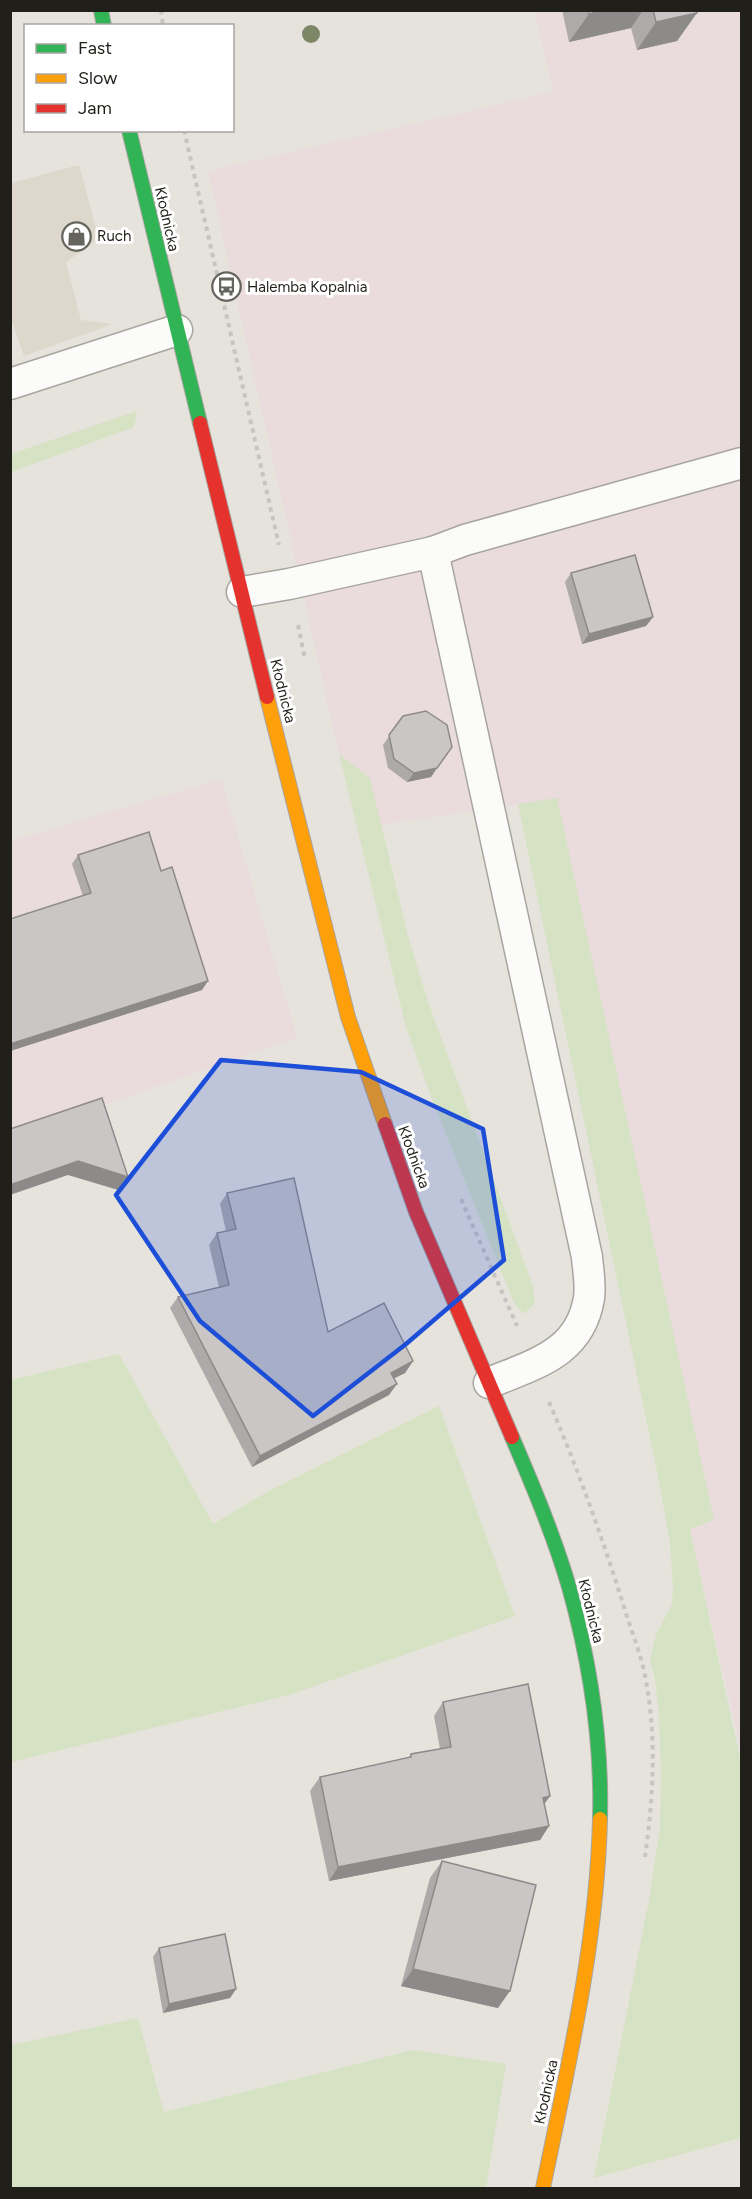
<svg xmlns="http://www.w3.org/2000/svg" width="752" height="2199" font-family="Figtree,sans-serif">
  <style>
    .built { fill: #ddd8cb }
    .industrial { fill: #eadbdd }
    .green { fill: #d5e2c3 }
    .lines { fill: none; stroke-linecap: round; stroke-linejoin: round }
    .lane-casing { stroke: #a8a5a0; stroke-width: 33 }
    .fast-casing { stroke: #a8a5a0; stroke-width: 16 }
    .slow-casing { stroke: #a8a5a0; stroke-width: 16 }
    .jam-casing { stroke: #a8a5a0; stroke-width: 16 }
    .path { stroke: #c6c5c3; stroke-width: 4; stroke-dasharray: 4.5 4.5; stroke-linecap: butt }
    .lane { stroke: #fbfbfa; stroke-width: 30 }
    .fast { stroke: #30b455; stroke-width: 14 }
    .slow { stroke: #ff9f0a; stroke-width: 14 }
    .jam { stroke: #e5322d; stroke-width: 14 }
    .tree { fill: #7d8767 }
    .wall { fill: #aeaaa9 }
    .shaded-wall { fill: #8d8b8a }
    .building { fill: #cac6c5; stroke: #8d8b8a; stroke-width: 1.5 }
    .marked { fill: #1d4ed8; fill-opacity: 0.2; stroke: #1d4ed8; stroke-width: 4.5; stroke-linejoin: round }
    .labels { text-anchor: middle; stroke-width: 6; stroke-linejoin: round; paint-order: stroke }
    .street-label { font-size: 15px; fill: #211f1a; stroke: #fff }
    .poi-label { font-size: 15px; fill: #211f1a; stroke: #fff; text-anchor: start }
  </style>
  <rect width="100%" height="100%" fill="#e6e3dc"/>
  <path class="built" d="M79,165L99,239L66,262L81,320L113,324L24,356L11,318V183Z"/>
  <g class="industrial">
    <path d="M535,11H741V1751L690,1528L714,1520L557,799L380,825L370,778L339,754L208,171L553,92Z"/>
    <path d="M221,779L297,1038L11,1137V841Z"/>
  </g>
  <g class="green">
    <path d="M137,411L134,427L11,472V454Z"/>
    <path d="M339,754L370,778L408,936L428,1002L533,1286L535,1304L523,1314L514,1303L433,1102L406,1027Z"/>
    <path d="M557,798L714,1520L690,1529L741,1763V2138L594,2178L649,1900L660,1828L661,1772L659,1715L655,1679L650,1660L656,1635L672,1604L673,1586L670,1543L658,1476L518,804Z"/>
    <path d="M119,1354L213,1524L267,1492L439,1406L515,1616L289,1695L11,1762V1380Z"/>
    <path d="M138,2018L164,2112L413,2050L506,2064L486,2188H11V2045Z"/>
  </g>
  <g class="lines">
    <defs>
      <g id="lane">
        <path d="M10,384L177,330"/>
        <path d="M433,552L465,540L742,463"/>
        <path d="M242,592L289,584L433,552L587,1257C588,1270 591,1285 589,1298C580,1354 534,1364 489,1383"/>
      </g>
      <g id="fast">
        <path d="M101,10L104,26"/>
        <path d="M129,130L200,423"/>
        <path d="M512,1437C533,1486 554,1536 569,1587C590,1662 602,1741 600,1819"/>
      </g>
      <g id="slow">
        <path d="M267,697L348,1017L385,1124"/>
        <path d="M543,2188C568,2066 597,1944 600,1819"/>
      </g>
      <g id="jam">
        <path d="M200,423L267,697"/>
        <path d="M385,1124L416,1212L512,1437"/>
      </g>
    </defs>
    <use href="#lane" class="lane-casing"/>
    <use href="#fast" class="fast-casing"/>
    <use href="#slow" class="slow-casing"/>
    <use href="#jam" class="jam-casing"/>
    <g class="path">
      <path d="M161,10L163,26"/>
      <path d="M184,130L279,545"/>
      <path d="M298,625L305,659"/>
      <path d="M461,1199L517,1326"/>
      <path d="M549,1402C578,1469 602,1537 624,1607C631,1631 642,1656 646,1681C657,1739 653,1800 645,1857"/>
    </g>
    <use href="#lane" class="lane"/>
    <use href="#fast" class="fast"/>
    <use href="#slow" class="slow"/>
    <use href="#jam" class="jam"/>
  </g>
  <circle class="tree" cx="311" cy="34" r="9"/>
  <g class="wall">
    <path d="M562,10H705L697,12L677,41L637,50L631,28L569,42Z"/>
    <path d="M571,573L653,617L646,626L582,644L565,582Z"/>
    <path d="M403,716L437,768L431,777L407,782L388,768L383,745Z"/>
    <path d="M78,855L161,871L202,990L10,1051V919L83,896L72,864Z"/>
    <path d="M227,1193L328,1332L413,1361L405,1373L394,1378L389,1395L252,1467L170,1308L178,1297L219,1287L209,1245L217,1233L226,1231L220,1204Z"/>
    <path d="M443,1702L550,1796L544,1804L549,1826L540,1840L329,1881L310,1791L320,1777L408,1758L411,1754L440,1749L434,1716Z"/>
    <path d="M442,1861L498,2008L401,1986L430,1878Z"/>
    <path d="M159,1948L236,1989L230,1998L163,2013L153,1957Z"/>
  </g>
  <g class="shaded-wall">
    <path d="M603,10H643L631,28L569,42L589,14Z"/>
    <path d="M697,13L677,41L637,50L656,22Z"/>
    <path d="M653,617L646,626L582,644L589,634Z"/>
    <path d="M437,768L431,777L407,782L414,773Z"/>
    <path d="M208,981L202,990L10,1051V1044Z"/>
    <path d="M78,1161L128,1177L118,1190L68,1175L10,1195V1185Z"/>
    <path d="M413,1361L405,1373L383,1384L391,1373Z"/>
    <path d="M397,1384L389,1395L252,1467L260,1456Z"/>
    <path d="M550,1796L540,1810L543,1798Z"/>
    <path d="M549,1826L540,1840L329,1881L338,1867Z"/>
    <path d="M413,1969L510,1991L498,2008L401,1986Z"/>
    <path d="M236,1989L230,1998L163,2013L169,2004Z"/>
  </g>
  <g class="building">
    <path d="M588,10H603L589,14Z"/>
    <path d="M653,10H696L697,13L656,22Z"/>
    <path d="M635,555L653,617L589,634L571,573Z"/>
    <path d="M426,711L447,725L452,747L437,768L414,773L394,759L389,735L403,716Z"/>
    <path d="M149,832L161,871L172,867L208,981L10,1044V919L91,893L78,855Z"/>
    <path d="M102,1098L128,1177L78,1161L10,1185V1129Z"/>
    <path d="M294,1178L328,1332L384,1303L413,1361L391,1373L397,1384L260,1456L178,1297L229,1285L217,1233L236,1229L227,1193Z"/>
    <path d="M528,1684L550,1796L543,1798L549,1826L338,1867L320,1777L411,1757V1754L451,1747L443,1702Z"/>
    <path d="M442,1861L536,1885L510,1991L413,1969Z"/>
    <path d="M225,1934L236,1989L169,2004L159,1948Z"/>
  </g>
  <path class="marked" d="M221,1060L361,1072L483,1129L504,1260L406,1344L313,1416L200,1321L116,1195Z"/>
  <defs>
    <symbol id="shop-ring" viewBox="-11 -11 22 22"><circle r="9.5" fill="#fff" stroke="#66645e" stroke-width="1.5"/><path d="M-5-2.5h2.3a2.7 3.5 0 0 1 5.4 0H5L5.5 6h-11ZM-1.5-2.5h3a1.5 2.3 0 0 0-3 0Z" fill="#66645e"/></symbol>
    <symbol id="bus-ring" viewBox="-11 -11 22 22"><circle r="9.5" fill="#fff" stroke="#66645e" stroke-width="1.5"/><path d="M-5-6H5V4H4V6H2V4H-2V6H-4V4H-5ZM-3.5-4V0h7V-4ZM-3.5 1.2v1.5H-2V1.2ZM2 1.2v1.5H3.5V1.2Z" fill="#66645e"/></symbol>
  </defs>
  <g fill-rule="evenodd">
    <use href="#shop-ring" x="60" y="220" width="33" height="33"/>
    <use href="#bus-ring" x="210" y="270" width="33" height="33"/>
  </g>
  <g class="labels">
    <g class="street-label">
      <text transform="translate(167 219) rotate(77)" y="5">Kłodnicka</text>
      <text transform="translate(283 691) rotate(76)" y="5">Kłodnicka</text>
      <text transform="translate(414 1157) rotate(70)" y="5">Kłodnicka</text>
      <text transform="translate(591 1611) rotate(76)" y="5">Kłodnicka</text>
      <text transform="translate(546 2092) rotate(-78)" y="5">Kłodnicka</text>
    </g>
    <g class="poi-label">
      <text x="97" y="241">Ruch</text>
      <text x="247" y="292">Halemba Kopalnia</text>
    </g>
  </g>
  <rect width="752" height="2199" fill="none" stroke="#211f1a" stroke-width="24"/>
  <rect x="24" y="24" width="210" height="108" fill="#ffffff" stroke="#a6a5a3" stroke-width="1.5"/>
  <rect x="36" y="44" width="30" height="9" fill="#30b455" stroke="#a6a5a3" stroke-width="1.5"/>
  <text x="78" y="54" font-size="18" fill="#211f1a">Fast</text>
  <rect x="36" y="74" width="30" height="9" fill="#ff9f0a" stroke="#a6a5a3" stroke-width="1.5"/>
  <text x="78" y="84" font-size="18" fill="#211f1a">Slow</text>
  <rect x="36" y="104" width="30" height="9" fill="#e5322d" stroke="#a6a5a3" stroke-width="1.5"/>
  <text x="78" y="114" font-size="18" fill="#211f1a">Jam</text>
</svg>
